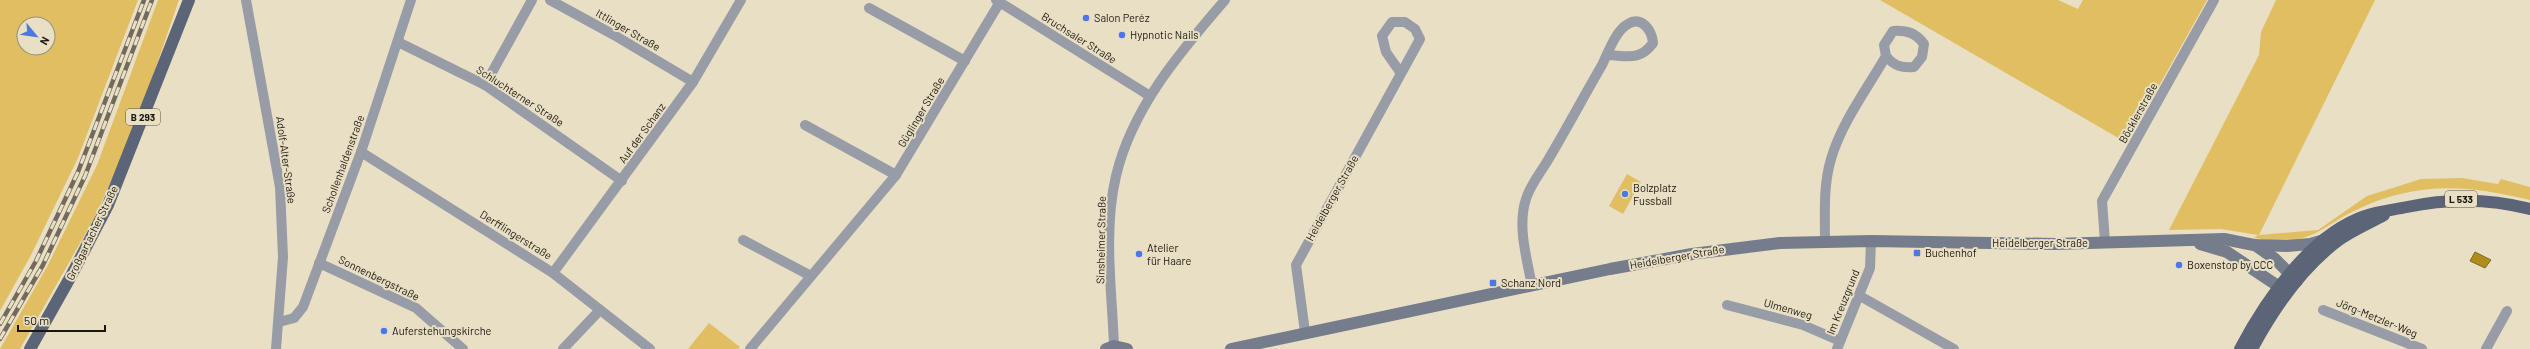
<svg xmlns="http://www.w3.org/2000/svg" width="2530" height="349" font-family="Barlow,sans-serif">
  <style>
    .green { fill: #e0be61; fill-rule: evenodd }
    .water { fill: #b08c1c; stroke: #836918 }
    .lines { fill: none; stroke-linecap: round; stroke-linejoin: round }
    .street { stroke: #979ca7; stroke-width: 10 }
    .secondary { stroke: #757c8b; stroke-width: 12 }
    .primary { stroke: #5c6577; stroke-width: 12 }
    .rail-casing { stroke: #726b5b; stroke-width: 4.5 }
    .rail { stroke: #e9dfc5; stroke-width: 3; stroke-dasharray: 9; stroke-linecap: butt }
    .poi-dot { fill: #4b77e9; stroke: #e9dfc5; stroke-width: 1.5 }
    .labels { text-anchor: middle; stroke-width: 4; stroke-linejoin: round; paint-order: stroke }
    .shield { fill: #e9dfc5; stroke: #595345; stroke-width: 1 }
    .shield-label { font-size: 10px; font-weight: bold; fill: #1b170e }
    .poi-label { font-size: 11px; fill: #1b170e; stroke: #e9dfc5; text-anchor: start }
    .street-label { font-size: 11px; fill: #1b170e; stroke: #e9dfc5 }
  </style>
  <rect width="100%" height="100%" fill="#e9dfc5"/>
  <g class="green">
    <path d="M0,0H138L78,158L31,255L0,311ZM24,24H48V48H24Z"/>
    <path d="M158,0H179L137,122L96,215L20,349H0L48,265L97,165Z"/>
    <path d="M1880,0H2058L2078,9L2083,0H2207L2127,143Z"/>
    <path d="M2276,0H2375L2259,235L2318,230L2367,196L2421,179L2462,178L2498,184L2501,179L2530,187V200C2471,186 2424,181 2367,205C2317,226 2317,248 2254,238L2258,235L2221,229L2169,230L2259,55L2261,32Z"/>
    <path d="M1627,174L1641,182L1623,214L1609,206Z"/>
    <path d="M709,323L740,347L738,349H688Z"/>
  </g>
  <path class="water" d="M2475,252L2491,260L2485,268L2470,261Z"/>
  <g class="lines">
    <g class="street">
      <path d="M246,0L280,187L283,257L276,349"/>
      <path d="M550,0L614,35L693,82"/>
      <path d="M996,0L1150,96"/>
      <path d="M869,8L965,61"/>
      <path d="M398,42L485,85L622,181"/>
      <path d="M485,85L532,0"/>
      <path d="M805,125L896,175"/>
      <path d="M361,152L553,273L650,349"/>
      <path d="M743,240L811,276"/>
      <path d="M1825,242C1825,214 1823,186 1831,159C1842,122 1867,89 1886,56L1884,45L1893,31C1907,30 1916,33 1924,44L1922,57L1914,67C1901,68 1894,66 1886,56"/>
      <path d="M2105,242L2102,201L2214,0"/>
      <path d="M319,263L416,308L463,349"/>
      <path d="M553,273L693,82L741,0"/>
      <path d="M1532,286C1527,259 1517,226 1526,199C1530,185 1541,172 1548,160C1567,128 1584,96 1602,65C1608,53 1616,30 1628,24C1642,15 1652,31 1653,43C1640,61 1628,56 1608,55"/>
      <path d="M1860,296L1954,349"/>
      <path d="M1727,305L1803,325L1840,341"/>
      <path d="M2323,310L2422,349"/>
      <path d="M279,322L294,318L303,307L361,152L411,0"/>
      <path d="M1305,332L1296,265L1420,39L1415,29L1405,22H1392L1382,36L1386,52L1400,72"/>
      <path d="M1114,346C1112,291 1103,231 1116,176C1132,108 1180,52 1225,0"/>
      <path d="M563,349L600,310"/>
      <path d="M750,349L896,175L1000,2"/>
      <path d="M1837,349L1870,268L1871,241"/>
      <path d="M2486,349L2507,311"/>
    </g>
    <g class="secondary">
      <path d="M2200,244L2227,252L2287,292"/>
      <path d="M2255,245L2275,259L2297,281"/>
      <path d="M1106,349L1114,346L1127,349"/>
      <path d="M1231,349L1610,269L1692,254L1780,243L1871,241L2055,244L2224,239L2254,245L2287,246L2310,244L2324,240"/>
    </g>
    <g class="primary">
      <path d="M30,349L71,276L108,205L189,0"/>
      <path d="M2240,349C2266,300 2310,235 2365,216C2378,211 2393,210 2407,207C2449,198 2488,198 2530,209"/>
      <path d="M2252,349C2274,308 2301,268 2339,240C2353,230 2370,223 2384,215"/>
    </g>
    <defs>
      <g id="rail">
        <path d="M0,324L36,261L78,172L144,0"/>
        <path d="M0,339L43,265L85,176L152,0"/>
      </g>
    </defs>
    <use href="#rail" class="rail-casing"/>
    <use href="#rail" class="rail"/>
  </g>
  <g class="poi-dot">
    <circle cx="1086" cy="18" r="4"/>
    <circle cx="1122" cy="35" r="4"/>
    <circle cx="1625" cy="194" r="4"/>
    <rect x="1913" y="249" width="8" height="8" rx="2"/>
    <circle cx="1139" cy="254" r="4"/>
    <circle cx="2179" cy="265" r="4"/>
    <rect x="1489" y="279" width="8" height="8" rx="2"/>
    <circle cx="384" cy="331" r="4"/>
  </g>
  <g class="labels">
    <g class="shield">
      <rect x="126" y="109" width="34" height="16" rx="3"/>
      <rect x="2445" y="191" width="32" height="16" rx="3"/>
    </g>
    <g class="shield-label">
      <text x="143" y="121">B 293</text>
      <text x="2461" y="203">L 533</text>
    </g>
    <g class="poi-label">
      <text x="1094" y="22">Salon Peréz</text>
      <text x="1130" y="39">Hypnotic Nails</text>
      <text x="1633" y="192">Bolzplatz<tspan x="1633" dy="13">Fussball</tspan></text>
      <text x="1147" y="252">Atelier<tspan x="1147" dy="13">für Haare</tspan></text>
      <text x="1925" y="257">Buchenhof</text>
      <text x="2187" y="269">Boxenstop by CCC</text>
      <text x="1501" y="287">Schanz Nord</text>
      <text x="392" y="335">Auferstehungskirche</text>
    </g>
    <g class="street-label">
      <text transform="translate(628 30) rotate(30)" y="4">Ittlinger Straße</text>
      <text transform="translate(1079 38) rotate(32)" y="4">Bruchsaler Straße</text>
      <text transform="translate(520 96) rotate(33)" y="4">Schluchterner Straße</text>
      <text transform="translate(921 112) rotate(-59)" y="4">Güglinger Straße</text>
      <text transform="translate(2138 113) rotate(-61)" y="4">Böcklerstraße</text>
      <text transform="translate(642 133) rotate(-54)" y="4">Auf der Schanz</text>
      <text transform="translate(286 160) rotate(82)" y="4">Adolf-Alter-Straße</text>
      <text transform="translate(343 164) rotate(-70)" y="4">Schollenhaldenstraße</text>
      <text transform="translate(1332 198) rotate(-61)" y="4">Heidelberger Straße</text>
      <text transform="translate(92 233) rotate(-64)" y="4">Großgartacher Straße</text>
      <text transform="translate(516 235) rotate(32)" y="4">Derfflingerstraße</text>
      <text transform="translate(1101 240) rotate(-89)" y="4">Sinsheimer Straße</text>
      <text x="2040" y="247">Heidelberger Straße</text>
      <text transform="translate(1677 257) rotate(-10)" y="4">Heidelberger Straße</text>
      <text transform="translate(379 278) rotate(26)" y="4">Sonnenbergstraße</text>
      <text transform="translate(1843 302) rotate(-68)" y="4">Im Kreuzgrund</text>
      <text transform="translate(1788 309) rotate(16)" y="4">Ulmenweg</text>
      <text transform="translate(2377 318) rotate(22)" y="4">Jörg-Metzler-Weg</text>
    </g>
  </g>
  <g transform="translate(36 36) rotate(119)"><circle r="19" fill="#e9dfc5" stroke="#978f7c"/>
  <path d="M0-3L7 15L0 10L-7 15Z" fill="#4b77e9"/>
  <text y="-6" font-size="11" font-weight="bold" text-anchor="middle" fill="#1b170e">N</text>
  </g>
  <path d="M18 325v6h87v-6" fill="none" stroke="#1b170e" stroke-width="2"/>
  <text x="24" y="325" font-size="12" fill="#1b170e" stroke="#e9dfc5" stroke-width="3" paint-order="stroke">50 m</text>
</svg>
